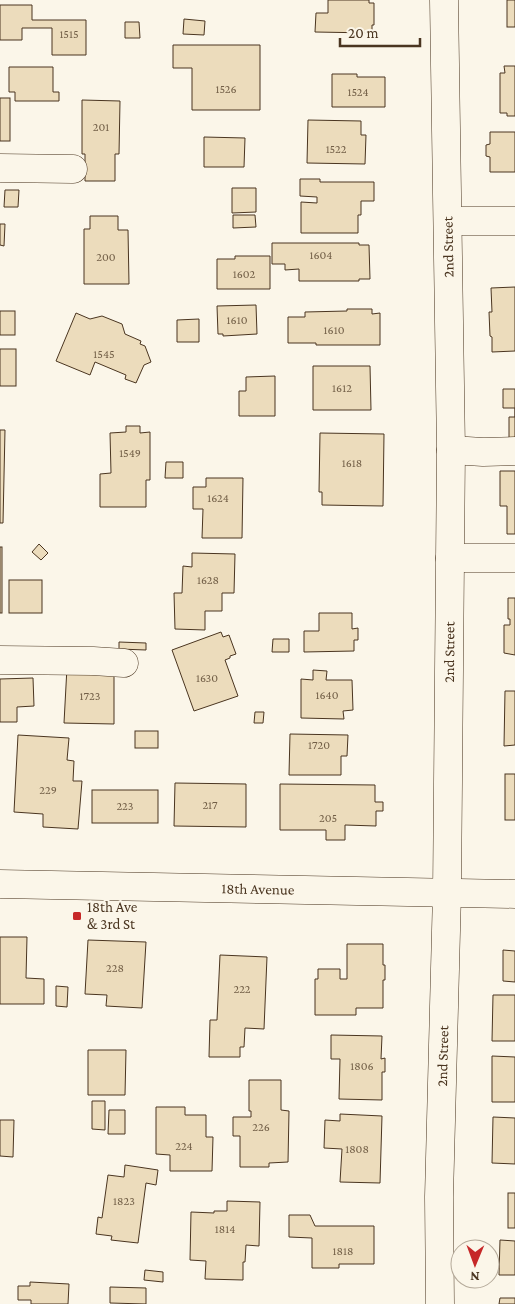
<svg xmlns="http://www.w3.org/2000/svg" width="515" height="1304" font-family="'Crimson Pro',serif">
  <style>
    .building { fill: #ecdcbc; stroke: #4a3520 }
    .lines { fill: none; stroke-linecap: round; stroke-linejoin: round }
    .minor-casing { stroke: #4a3520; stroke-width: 29 }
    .minor { stroke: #fbf6e9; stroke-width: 28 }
    .poi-dot { fill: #c62828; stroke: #fbf6e9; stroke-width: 2 }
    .labels { text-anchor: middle; stroke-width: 4; stroke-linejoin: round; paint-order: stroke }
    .number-label { font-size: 12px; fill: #725f47 }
    .street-label { font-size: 15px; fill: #4a3520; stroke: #fbf6e9 }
    .poi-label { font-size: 15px; fill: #4a3520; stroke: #fbf6e9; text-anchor: start }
  </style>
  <rect width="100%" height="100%" fill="#fbf6e9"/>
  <g class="building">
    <path d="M328,0H369V3H374V25H372V33L315,32L316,13H328Z"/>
    <rect x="507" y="0" width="8" height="27"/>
    <path d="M0,5H32V20H86V55H52V28H22V40H0Z"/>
    <path d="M184,19L205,21L204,35L183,34Z"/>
    <path d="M125,22H139L140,38H125Z"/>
    <path d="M173,45H260V110H192V68H173Z"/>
    <path d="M504,66H515V116H507V113H500V73H505Z"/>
    <path d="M9,67H53V92H59V101H15V92H9Z"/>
    <path d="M332,74H357V77H385V107H332Z"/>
    <rect x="0" y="98" width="10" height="43"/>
    <path d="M82,100L120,101L119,154H115V181H85V154H82Z"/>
    <path d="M308,120L361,121V135H366L365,164L307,163Z"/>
    <path d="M490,132H515V172H490V157L486,156V145L490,144Z"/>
    <path d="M204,137L245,138L244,167H204Z"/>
    <path d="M300,179H320V182H374V201H361V215H358V233H301V202L317,203V197L300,196Z"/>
    <path d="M232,188H256V212L232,213Z"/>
    <path d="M5,190H19L18,207H4Z"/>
    <path d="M233,215H255L256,227L233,228Z"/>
    <path d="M90,216H118V230H128L129,284H84V229H90Z"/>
    <path d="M0,224H5L4,246L0,245Z"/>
    <path d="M272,243H359V245H369L370,279H359V281H299V269L285,270V264H272Z"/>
    <path d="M235,256H270V289H217V259H235Z"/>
    <path d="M515,287V351L492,352V337L490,336L489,312H492L491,288Z"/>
    <path d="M256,305L257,334L223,336V334H218L217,306Z"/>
    <path d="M347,309H372V314L380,313V345H316V343H288V317H305V312L347,311Z"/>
    <rect x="0" y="311" width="15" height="24"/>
    <path d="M76,313L90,319L102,316L122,324L125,334L141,341L140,344L145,346L151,362L144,365L136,383L125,379L126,375L95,362L90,375L56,361Z"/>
    <path d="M199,319V342H177V320Z"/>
    <rect x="0" y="349" width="16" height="37"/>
    <path d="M313,366H370L371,410H313Z"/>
    <path d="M275,376V416H239V391H246V377Z"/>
    <path d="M503,389H515V439H509V417H515V408H503Z"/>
    <path d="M126,426H140V433L150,432V480H146V507H100V474L111,473L110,433L126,432Z"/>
    <path d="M0,430H5L3,523H0Z"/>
    <path d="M320,433L384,434L383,506L322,505V492H319Z"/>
    <path d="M166,462H183V478H165Z"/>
    <path d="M500,471H515V534H507V506H500Z"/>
    <path d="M206,478H243L242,538H202L203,509H193V487H206Z"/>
    <path d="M39,544L48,553L41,560L32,552Z"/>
    <rect x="0" y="547" width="2" height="66"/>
    <path d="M192,553L235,554L234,593H222V611H205V630L175,629L174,593H182L183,566L192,567Z"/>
    <rect x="9" y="580" width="33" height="33"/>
    <path d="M508,598H515V655L504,653V625H510V619H508Z"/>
    <path d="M319,613H352V629L358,628V640H354V651L304,652V631H319Z"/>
    <path d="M221,632L223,637L229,635L236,654L230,656V658L225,660L238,696L194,711L172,650Z"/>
    <path d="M273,639H289V652H272Z"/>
    <path d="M119,642L146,643V650L119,649Z"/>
    <path d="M67,667L114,669V724L64,723Z"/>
    <path d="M313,670L327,671L326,680H352L353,710L343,711L344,719L301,718V679L313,680Z"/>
    <path d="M33,678L34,706L17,707V722H0V679Z"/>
    <path d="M505,691H515V745L504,746Z"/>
    <path d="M255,712H264L263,723H254Z"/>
    <rect x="135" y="731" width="23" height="17"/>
    <path d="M290,734L348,735L347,756H341V775H289Z"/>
    <path d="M18,735L69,738L67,760L74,761L73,781H82L78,829L43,827V814L14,812Z"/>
    <rect x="505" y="774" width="10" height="46"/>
    <path d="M175,783L246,784V827L174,826Z"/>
    <path d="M280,784L375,785V802H383V811H376V826L345,825V840H326V830H280Z"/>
    <rect x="92" y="790" width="66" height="33"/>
    <path d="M0,937H27L26,978L44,979V1004H0Z"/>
    <path d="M88,940L146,942L142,1008L106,1006L107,995L85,994Z"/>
    <path d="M347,944H383V965H385V980H383V1008H356V1015H315V979H318V969H340V979H347Z"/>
    <path d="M503,950L515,951V982L503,981Z"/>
    <path d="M220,955L267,957L264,1029L245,1028L244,1047H240V1057H209L210,1020H217Z"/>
    <path d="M56,986L68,987L67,1007L56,1006Z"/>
    <path d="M493,995H515V1041H492Z"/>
    <path d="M331,1035L382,1036L381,1059L385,1058V1072H382V1100L339,1099L340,1059H331Z"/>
    <path d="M88,1050H126L125,1095H88Z"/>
    <path d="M492,1056L515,1057V1102H492Z"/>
    <path d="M249,1080H281V1110L289,1111L288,1162L269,1163V1167H240V1136H233V1117H251V1111H249Z"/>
    <path d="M92,1101H105V1130L92,1129Z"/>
    <path d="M156,1107H185V1115H206V1137H213L212,1171H170V1155L156,1154Z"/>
    <path d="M109,1110H125V1134H108Z"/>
    <path d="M340,1114L382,1116L380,1183L340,1182L342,1149L324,1148L325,1120L340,1121Z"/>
    <path d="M493,1117L515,1118V1164L492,1163Z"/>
    <path d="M0,1120H14L13,1157L0,1156Z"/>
    <path d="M125,1165L158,1170L156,1185L146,1183L138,1243L111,1240L112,1236L96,1234L98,1217L102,1218L108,1175L124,1177Z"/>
    <rect x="508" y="1193" width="7" height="35"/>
    <path d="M227,1201L260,1202L259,1246L246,1245L245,1262H243V1280L205,1279L206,1261L190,1260L191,1212L214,1213V1211H227Z"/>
    <path d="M289,1215H310L315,1226H374V1264H339V1268H312V1238L289,1237Z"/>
    <path d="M500,1240L515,1241V1275H499Z"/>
    <path d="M145,1270L163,1272V1282L144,1280Z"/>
    <path d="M30,1282L69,1284L68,1304H31V1300H18V1286H30Z"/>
    <path d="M110,1287L146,1288V1304L110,1303Z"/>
    <path d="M500,1298H515V1304H499Z"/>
  </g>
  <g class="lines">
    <defs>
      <g id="minor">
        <path d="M0,168L73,169"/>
        <path d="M448,221H515"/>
        <path d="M451,450L483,452L515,451"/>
        <path d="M450,558H515"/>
        <path d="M0,660L93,661L124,663"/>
        <path id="s1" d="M0,884L515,894"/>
        <path id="s2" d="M440,1304L439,1197L447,893L451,450L444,0"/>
      </g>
    </defs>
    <use href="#minor" class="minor-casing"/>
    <use href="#minor" class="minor"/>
  </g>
  <rect class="poi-dot" x="72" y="911" width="10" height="10" rx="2.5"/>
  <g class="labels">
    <g class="number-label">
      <text x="69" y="38">1515</text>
      <text x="226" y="93">1526</text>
      <text x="358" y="96">1524</text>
      <text x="101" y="131">201</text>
      <text x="336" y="153">1522</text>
      <text x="321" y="259">1604</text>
      <text x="106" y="261">200</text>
      <text x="244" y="278">1602</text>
      <text x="237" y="324">1610</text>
      <text x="334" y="334">1610</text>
      <text x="104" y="358">1545</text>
      <text x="342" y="392">1612</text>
      <text x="130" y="457">1549</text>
      <text x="352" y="467">1618</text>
      <text x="218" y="502">1624</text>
      <text x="208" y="584">1628</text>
      <text x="207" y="682">1630</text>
      <text x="327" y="699">1640</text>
      <text x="90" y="700">1723</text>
      <text x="319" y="749">1720</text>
      <text x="48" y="794">229</text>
      <text x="210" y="809">217</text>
      <text x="125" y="810">223</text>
      <text x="328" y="822">205</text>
      <text x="115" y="972">228</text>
      <text x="242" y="993">222</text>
      <text x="362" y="1070">1806</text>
      <text x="261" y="1131">226</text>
      <text x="184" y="1150">224</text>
      <text x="357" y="1153">1808</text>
      <text x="124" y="1205">1823</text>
      <text x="225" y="1233">1814</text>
      <text x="343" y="1255">1818</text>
    </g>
    <g class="street-label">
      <text transform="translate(448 247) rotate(-91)" y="5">2nd Street</text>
      <text dy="5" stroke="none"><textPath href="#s2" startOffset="652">2nd Street</textPath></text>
      <text dy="5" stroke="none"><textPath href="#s1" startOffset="258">18th Avenue</textPath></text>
      <text dy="5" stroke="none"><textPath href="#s2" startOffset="248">2nd Street</textPath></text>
    </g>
    <g class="poi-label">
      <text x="87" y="912">18th Ave<tspan x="87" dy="17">&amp; 3rd St</tspan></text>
    </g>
  </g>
  <g transform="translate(475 1264) rotate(181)"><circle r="24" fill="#fbf6e9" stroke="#b4a999"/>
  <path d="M0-4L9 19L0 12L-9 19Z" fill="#c62828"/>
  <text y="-8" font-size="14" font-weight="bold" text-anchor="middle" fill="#4a3520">N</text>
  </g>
  <path d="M340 38v8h80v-8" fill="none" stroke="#4a3520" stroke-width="2.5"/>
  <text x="348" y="38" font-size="15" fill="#4a3520" stroke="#fbf6e9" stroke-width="4" paint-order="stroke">20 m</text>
</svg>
